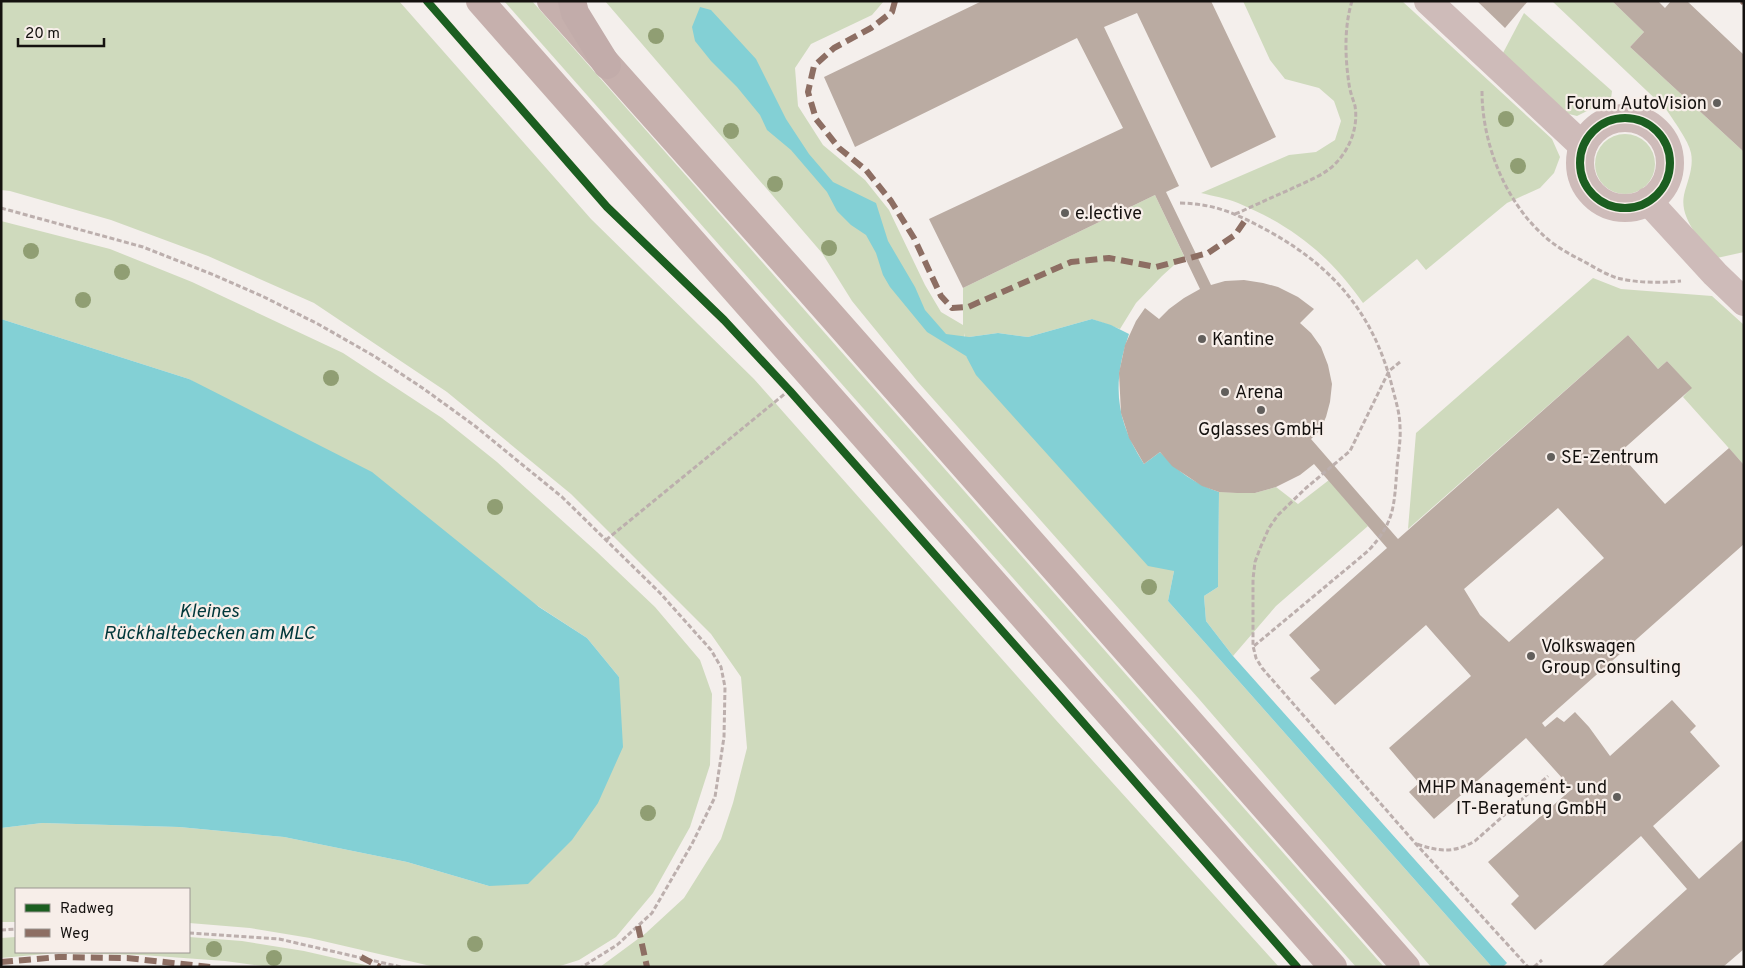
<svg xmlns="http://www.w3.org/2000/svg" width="1745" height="968" font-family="Overpass,sans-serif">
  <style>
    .green { fill: #cfdabd }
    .water { fill: #83d0d5 }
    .building { fill: #baaba2; fill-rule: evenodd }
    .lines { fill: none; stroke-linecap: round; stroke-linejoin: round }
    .path { stroke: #bcafad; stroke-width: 3; stroke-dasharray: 5 2.5; stroke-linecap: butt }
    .minor { stroke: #cebbb9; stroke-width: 28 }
    .secondary { stroke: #c6b0ad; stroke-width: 28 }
    .motorway { stroke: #c2acaa; stroke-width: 28 }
    .quiet { stroke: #8d6e63; stroke-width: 6; stroke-dasharray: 12 6; stroke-linecap: butt }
    .cycleway-casing { stroke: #f7eee9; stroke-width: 11 }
    .cycleway { stroke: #1b5e20; stroke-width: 8 }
    .tree { fill: #909e73 }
    .poi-dot { fill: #625f5c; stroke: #f7eee9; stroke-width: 2 }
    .labels { text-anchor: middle; stroke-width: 4.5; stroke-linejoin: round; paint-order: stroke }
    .poi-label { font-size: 18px; fill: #14110f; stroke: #f7eee9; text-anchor: start }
    .water-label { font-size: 19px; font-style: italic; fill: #00373a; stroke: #f7eee9 }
  </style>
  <rect width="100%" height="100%" fill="#f4efec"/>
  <g class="green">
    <path d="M1,1H399L591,219L754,379L1055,719L1279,967H600L646,933L684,898L721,839L733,803L747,748L741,677L711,634L571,494L447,392L314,303L208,256L111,220L10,191L1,190Z"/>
    <path d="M504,1H532L1384,967H1356Z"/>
    <path d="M605,1H884L872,15L811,44L795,68L798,106L823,145L865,180L889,210L925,285L941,312L963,325V288L1155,195L1184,256L1162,276L1136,303L1120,329L1092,319L1028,337L998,333L969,337H965L964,333L966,356L1174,571L1168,601L1492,967H1431L1199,699L918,382L852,301L822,253Z"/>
    <path d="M1243,1H1402L1552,139L1560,157L1554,173L1540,188L1507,203L1426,270L1417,259L1363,303C1329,255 1293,226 1238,203C1226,198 1213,196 1201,193L1289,155L1316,152L1335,140L1341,121L1334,101L1319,88L1285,79L1270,60Z"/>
    <path d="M1552,1H1612L1644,32L1630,47L1744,152V252L1717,258C1702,242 1679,219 1684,195C1687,182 1694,168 1691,153C1689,141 1673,120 1666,109Z"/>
    <path d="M1524,13L1612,91L1611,99L1577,116L1565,113L1503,53Z"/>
    <circle cx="1625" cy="164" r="30"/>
    <path d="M1,221L110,249L192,282L343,353L442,418L497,462L597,552L655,607L700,660L712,694L710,765L690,827L653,893L616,937L579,960L557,967H435L310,938L250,928L189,923V889H16V922H1V828L42,823L179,827L284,837L407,862L489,886L619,677L587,638L189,379L1,319Z"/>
    <path d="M1593,278L1621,289L1712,296L1744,325V465L1683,397L1691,388L1667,361L1658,369L1628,335L1408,529L1416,433Z"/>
    <path d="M1329,480L1368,526L1276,606L1233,656L1206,621L1204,596L1218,587L1219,492L1255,493L1276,487L1298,504Z"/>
    <path d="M16,937V952H189V937L242,941L304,951L374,967H270L225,961L142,955L56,953L1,958V938Z"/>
  </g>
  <g class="water">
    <path d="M700,7L711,10L756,59L786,119L809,154L833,182L876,203L888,241L915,287L925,310L946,334L969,337L998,333L1028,337L1092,319L1111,325L1129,334C1112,384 1115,419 1144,464L1160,452C1177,471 1195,484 1219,492L1218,587L1204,596L1206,621L1233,656L1507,963L1503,967H1492L1168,601L1174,571L1148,566L976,375L966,356L927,332L890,287L883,275L876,253L866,235L851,225L837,211L827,192L791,150L767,130L760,115L737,87L711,61L695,41L692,27Z"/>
    <path d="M1,319L189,379L372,472L539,607L587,638L619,677L623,747L598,803L572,840L528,884L489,886L407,862L284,837L179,827L42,823L1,828Z"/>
  </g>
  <g class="building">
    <path d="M982,1H1211L1276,137L1211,168L1137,13L1104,27L1179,186L1166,192L1211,285L1225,281L1244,280L1263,283L1278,287L1298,297L1314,309L1300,323L1311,333L1321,347L1328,365L1332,384L1330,402L1326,417L1320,430L1311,439L1398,539L1628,335L1658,369L1667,361L1692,388L1619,453L1665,504L1729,448L1744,465V544L1542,723L1545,727L1557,717L1564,722L1575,712L1589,727L1610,756L1672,700L1696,726L1690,732L1720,766L1653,826L1699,879L1744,839V949L1723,967H1601L1687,889L1641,836L1535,930L1511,904L1519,896L1488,862L1572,789L1526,738L1434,819L1409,792L1419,783L1389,748L1471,676L1426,625L1335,705L1310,678L1320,670L1289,635L1387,548L1314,464L1300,475L1276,487L1255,493H1237L1219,492L1202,486L1172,466L1160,452L1144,464L1129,438L1121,413L1119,373L1125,345L1136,321L1145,308L1159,319L1169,309L1184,298L1200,289L1155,195L963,288L929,219L1123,128L1077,38L855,147L824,77ZM1558,508L1604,558L1509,642L1480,615L1464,589Z"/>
    <path d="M1477,1H1528L1505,28Z"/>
    <path d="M1612,1H1658L1665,8L1671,1H1687L1744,55V152L1630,47L1644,32Z"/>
  </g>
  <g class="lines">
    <g class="path">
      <path d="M1482,91C1482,142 1504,199 1542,234C1553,245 1569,254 1583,261C1594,267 1605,274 1617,278C1637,283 1661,283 1681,281"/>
      <path d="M1180,203C1218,204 1239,215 1272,233C1337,270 1375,317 1393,390C1396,402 1400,414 1400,427C1401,440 1398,454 1397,468C1394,506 1395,522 1368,551L1254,646"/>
      <path d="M1,208L143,247L214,275L264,297L318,324L374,356L424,389L475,426L562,497L660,593L711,650L721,667L725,687L724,737L715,797L692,844L652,913L617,945L582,967"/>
      <path d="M1235,214C1254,206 1272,197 1291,189C1303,183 1317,178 1328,170C1347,156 1359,130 1355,106C1353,99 1350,92 1349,84C1345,57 1344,27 1352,1"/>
      <path d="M1400,362L1389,371L1350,451L1306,488L1278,515L1269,528L1261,546L1255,562L1253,579V646L1256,658L1262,668L1416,844L1528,967"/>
      <path d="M606,540L787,392"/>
      <path d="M1417,844C1440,852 1454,853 1475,841L1548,776"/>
      <path d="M1,930L16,929"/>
      <path d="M189,933L279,939L401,967"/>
      <path d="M1534,967L1542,960"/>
    </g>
    <g class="minor">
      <path d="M1428,1L1583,146"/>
      <circle cx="1625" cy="163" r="45"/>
      <path d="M1648,201L1715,274L1744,302"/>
    </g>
    <g class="secondary">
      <path d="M480,1L1333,967"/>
      <path d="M551,1L808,289L1406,967"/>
    </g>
    <path class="motorway" d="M572,1L575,13L607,65"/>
    <g class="quiet">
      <path d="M895,1L892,12L871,28L834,48L814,66L808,92L816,119L839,148L866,170L891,201L914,238L941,296L952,308L968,307L1071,262L1109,258L1156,267L1208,253L1235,235L1246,219"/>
      <path d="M1742,1L1744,3"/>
      <path d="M638,926L647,967"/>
      <path d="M361,957L380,967"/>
      <path d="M1,962L59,957L127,958L210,967"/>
    </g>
    <defs>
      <g id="cycleway">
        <path d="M427,1L607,207L724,320L790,391L1058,694L1297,967"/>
        <circle cx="1625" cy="163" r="45"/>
      </g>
    </defs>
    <use href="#cycleway" class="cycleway-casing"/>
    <use href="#cycleway" class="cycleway"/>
  </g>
  <g class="tree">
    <circle cx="656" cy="36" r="8"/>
    <circle cx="1506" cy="119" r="8"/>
    <circle cx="731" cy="131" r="8"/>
    <circle cx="1518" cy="166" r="8"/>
    <circle cx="775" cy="184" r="8"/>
    <circle cx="829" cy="248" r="8"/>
    <circle cx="31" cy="251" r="8"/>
    <circle cx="122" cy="272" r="8"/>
    <circle cx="83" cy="300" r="8"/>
    <circle cx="331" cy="378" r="8"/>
    <circle cx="495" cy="507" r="8"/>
    <circle cx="1149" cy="587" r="8"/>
    <circle cx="648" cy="813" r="8"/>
    <circle cx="475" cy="944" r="8"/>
    <circle cx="214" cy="949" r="8"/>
    <circle cx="274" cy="958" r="8"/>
  </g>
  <g class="poi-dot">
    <circle cx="1717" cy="103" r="5"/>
    <circle cx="1065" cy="213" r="5"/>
    <circle cx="1202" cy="339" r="5"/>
    <circle cx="1225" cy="392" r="5"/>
    <circle cx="1261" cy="410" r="5"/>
    <circle cx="1551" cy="457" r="5"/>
    <circle cx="1531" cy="656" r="5"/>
    <circle cx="1617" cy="797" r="5"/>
  </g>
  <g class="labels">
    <g class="poi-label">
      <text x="1707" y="109" text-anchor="end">Forum AutoVision</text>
      <text x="1075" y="219">e.lective</text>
      <text x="1212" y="345">Kantine</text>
      <text x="1235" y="398">Arena</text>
      <text x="1261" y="435" text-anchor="middle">Gglasses GmbH</text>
      <text x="1561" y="463">SE-Zentrum</text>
      <text x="1541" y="652">Volkswagen<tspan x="1541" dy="21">Group Consulting</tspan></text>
      <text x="1607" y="793" text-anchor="end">MHP Management- und<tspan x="1607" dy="21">IT-Beratung GmbH</tspan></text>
    </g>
    <g class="water-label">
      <text x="209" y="617">Kleines<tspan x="209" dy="22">Rückhaltebecken am MLC</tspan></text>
    </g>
  </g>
  <rect width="1745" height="968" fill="none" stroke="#14110f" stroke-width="5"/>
  <rect x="15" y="888" width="175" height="65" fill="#f7eee9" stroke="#9c9692"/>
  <rect x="25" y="904" width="25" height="8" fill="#1b5e20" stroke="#9c9692"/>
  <text x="60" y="913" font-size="15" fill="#14110f">Radweg</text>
  <rect x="25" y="929" width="25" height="8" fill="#8d6e63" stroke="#9c9692"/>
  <text x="60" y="938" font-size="15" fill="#14110f">Weg</text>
  <path d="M18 38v8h86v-8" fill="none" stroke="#14110f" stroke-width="2.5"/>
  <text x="25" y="38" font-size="15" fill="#14110f" stroke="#f7eee9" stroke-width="4" paint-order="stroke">20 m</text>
</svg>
